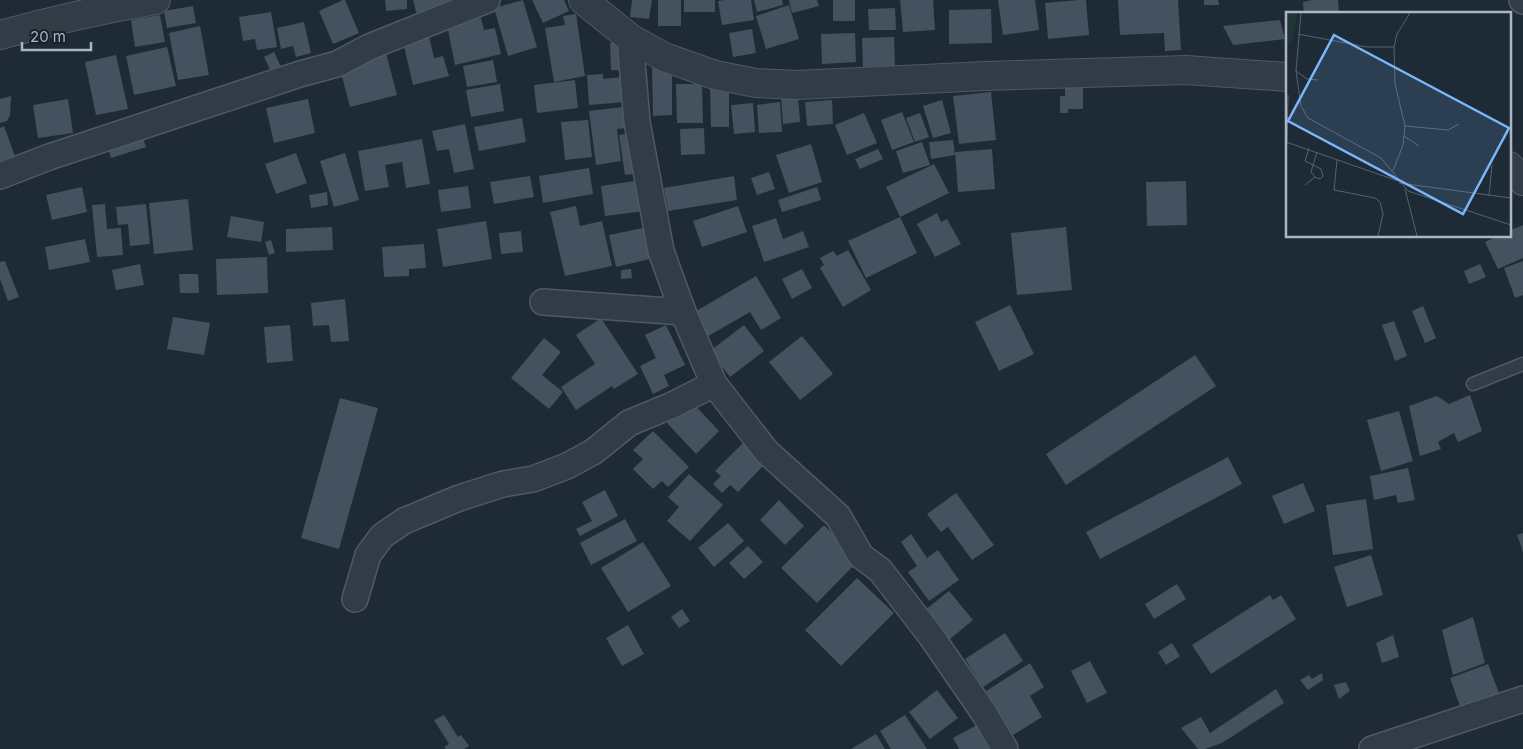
<svg xmlns="http://www.w3.org/2000/svg" width="1523" height="749" font-family="Inter,sans-serif">
  <style>
    .building { fill: #44515f }
    .lines { fill: none; stroke-linecap: round; stroke-linejoin: round }
    .service-casing { stroke: #4f5964; stroke-width: 15 }
    .minor-casing { stroke: #4f5964; stroke-width: 28 }
    .tertiary-casing { stroke: #4f5964; stroke-width: 30 }
    .service { stroke: #313c46; stroke-width: 12 }
    .minor { stroke: #313c46; stroke-width: 25 }
    .tertiary { stroke: #313c46; stroke-width: 28 }
    .inset-road { fill: none; stroke: #56626e; stroke-width: 1 }
    .view { fill: #7ab6fa; fill-opacity: 0.15; stroke: #7ab6fa; stroke-width: 2.5 }
    .inset-edge { fill: none; stroke: #abb6c3; stroke-width: 2.5 }
  </style>
  <rect width="100%" height="100%" fill="#1e2a35"/>
  <g class="building">
    <path d="M343,0H345L359,33L333,44L319,11Z"/>
    <path d="M385,0H407V9L386,11Z"/>
    <path d="M413,0H448L450,6L417,15Z"/>
    <path d="M523,0L537,47L508,56L494,8Z"/>
    <path d="M532,0H564L569,11L543,23Z"/>
    <path d="M632,0H652L649,19L630,17Z"/>
    <rect x="658" y="0" width="23" height="26"/>
    <rect x="684" y="0" width="31" height="12"/>
    <path d="M724,0H751L754,20L722,25L718,1Z"/>
    <path d="M754,0H782L783,5L757,12Z"/>
    <path d="M789,0H817L819,6L792,13Z"/>
    <rect x="833" y="0" width="22" height="21"/>
    <path d="M900,0H933L935,30L903,32Z"/>
    <path d="M998,0H1035L1039,30L1003,35Z"/>
    <path d="M1078,0H1086L1089,35L1048,39L1045,3Z"/>
    <path d="M1118,0H1178L1181,50L1165,51L1164,33L1120,35Z"/>
    <path d="M1204,0H1218L1219,5H1204Z"/>
    <path d="M1312,0H1338L1339,14H1304L1303,2Z"/>
    <path d="M789,5L799,39L766,49L756,16Z"/>
    <path d="M193,6L196,23L167,28L164,11Z"/>
    <path d="M895,8L896,30H869L868,9Z"/>
    <path d="M991,9L992,43L949,44V10Z"/>
    <path d="M271,12L277,47L257,50L255,39L243,41L239,17Z"/>
    <path d="M576,14L585,76L554,82L545,28L565,25L563,16Z"/>
    <path d="M160,15L165,42L135,47L131,20Z"/>
    <path d="M481,18L484,30L495,28L501,54L455,65L447,25Z"/>
    <path d="M1280,20L1285,39L1233,45L1223,26Z"/>
    <path d="M304,22L311,53L296,57L293,46L281,49L277,28Z"/>
    <path d="M200,26L209,75L178,80L169,33Z"/>
    <path d="M752,29L756,53L733,57L729,33Z"/>
    <path d="M855,33L856,62L822,64L821,34Z"/>
    <path d="M429,36L434,58L443,56L449,76L413,85L403,42Z"/>
    <path d="M894,37L895,66L863,67L862,38Z"/>
    <path d="M629,42V70H611L610,43Z"/>
    <path d="M167,47L176,86L134,95L126,56Z"/>
    <path d="M274,52L283,71L273,76L264,57Z"/>
    <path d="M386,53L397,95L350,107L339,65Z"/>
    <path d="M116,55L128,109L96,115L85,62Z"/>
    <path d="M493,60L497,82L467,87L463,66Z"/>
    <path d="M652,66H672V115L653,116Z"/>
    <path d="M603,74V79L624,77L626,102L589,105L587,75Z"/>
    <path d="M575,80L578,108L537,113L534,85Z"/>
    <path d="M500,84L504,111L471,117L466,90Z"/>
    <path d="M676,84H702L703,123H677Z"/>
    <path d="M1083,84V109H1068V113H1060V96H1065V85Z"/>
    <path d="M710,85H729V127H711Z"/>
    <path d="M991,92L996,140L959,144L953,96Z"/>
    <path d="M798,95L800,122L783,124L781,96Z"/>
    <path d="M11,96L10,115L7,121L0,123V99Z"/>
    <path d="M68,99L73,133L38,138L33,105Z"/>
    <path d="M308,99L315,133L274,143L266,108Z"/>
    <path d="M832,100L833,124L807,126L805,102Z"/>
    <path d="M942,100L951,133L933,138L923,106Z"/>
    <path d="M780,102L782,132L759,133L757,105Z"/>
    <path d="M753,103L755,132L734,134L731,105Z"/>
    <path d="M623,107L626,128L617,129L621,161L596,165L589,111Z"/>
    <path d="M902,112L914,142L892,150L881,120Z"/>
    <path d="M864,113L877,143L847,155L835,125Z"/>
    <path d="M920,113L929,137L915,142L906,118Z"/>
    <path d="M522,118L526,142L479,151L474,127Z"/>
    <path d="M588,120L592,157L565,160L561,122Z"/>
    <path d="M465,124L474,169L454,173L449,149L437,151L432,131Z"/>
    <path d="M4,126L16,159L0,165V128Z"/>
    <path d="M704,128L705,154L681,155L680,129Z"/>
    <path d="M636,132L642,173L625,175L619,135Z"/>
    <path d="M142,135L146,147L111,158L107,145Z"/>
    <path d="M422,139L430,184L406,188L402,162L385,165L389,187L365,191L358,151Z"/>
    <path d="M953,140L955,155L931,159L929,142Z"/>
    <path d="M922,142L930,165L903,173L896,151Z"/>
    <path d="M811,144L822,182L789,193L776,155Z"/>
    <path d="M878,149L883,159L860,169L855,159Z"/>
    <path d="M992,149L995,189L958,192L955,152Z"/>
    <path d="M296,153L307,183L276,194L265,164Z"/>
    <path d="M345,153L359,200L334,207L320,161Z"/>
    <path d="M934,164L949,193L900,217L886,187Z"/>
    <path d="M589,168L593,194L543,203L539,176Z"/>
    <path d="M769,172L775,189L757,195L751,178Z"/>
    <path d="M530,176L534,197L494,204L490,182Z"/>
    <path d="M734,176L737,200L668,211L664,188Z"/>
    <path d="M641,180L645,211L605,216L601,186Z"/>
    <path d="M1186,181L1187,225L1147,226L1146,182Z"/>
    <path d="M468,186L471,208L441,212L438,190Z"/>
    <path d="M82,187L87,212L52,220L46,195Z"/>
    <path d="M817,187L821,200L782,212L778,200Z"/>
    <path d="M327,192L328,205L311,208L309,195Z"/>
    <path d="M188,199L193,250L154,254L149,203Z"/>
    <path d="M105,204L107,229L121,228L123,255L97,257L92,205Z"/>
    <path d="M146,204L150,244L130,246L128,224L118,225L116,207Z"/>
    <path d="M576,206L580,226L602,221L612,266L565,276L550,212Z"/>
    <path d="M738,206L747,232L702,247L693,221Z"/>
    <path d="M937,213L941,222L947,219L961,244L935,257L917,224Z"/>
    <path d="M231,216L264,222L261,242L227,237Z"/>
    <path d="M900,217L917,253L866,278L848,241Z"/>
    <path d="M776,218L783,239L803,231L809,247L764,262L752,226Z"/>
    <path d="M486,221L492,259L443,267L437,229Z"/>
    <path d="M1523,225V258L1498,269L1485,242L1498,236H1509V231Z"/>
    <path d="M332,227L333,250L286,252V229Z"/>
    <path d="M1066,227L1072,290L1017,295L1011,233Z"/>
    <path d="M643,228L650,259L616,267L609,235Z"/>
    <path d="M521,231L523,252L501,254L499,233Z"/>
    <path d="M85,239L90,262L49,270L45,247Z"/>
    <path d="M271,240L275,253L269,255L265,242Z"/>
    <path d="M424,244L426,268L409,269V276L384,277L382,247Z"/>
    <path d="M848,250L871,290L843,307L820,268L824,265L820,258L833,251L837,256Z"/>
    <path d="M267,257L268,293L217,295L216,259Z"/>
    <path d="M5,261L19,297L8,301L0,279V262Z"/>
    <path d="M1523,261V295L1515,298L1504,268Z"/>
    <path d="M140,264L144,285L116,290L112,270Z"/>
    <path d="M1480,264L1486,277L1469,284L1464,271Z"/>
    <path d="M631,269L632,278L621,279V270Z"/>
    <path d="M802,269L812,288L792,299L782,279Z"/>
    <path d="M179,274H198L199,293H180Z"/>
    <path d="M756,276L781,318L761,330L750,312L705,338L691,314Z"/>
    <path d="M345,299L349,341L331,342L329,325L313,326L311,303Z"/>
    <path d="M1010,305L1034,354L999,371L975,322Z"/>
    <path d="M1423,306L1436,338L1425,343L1412,311Z"/>
    <path d="M173,317L210,323L204,355L167,349Z"/>
    <path d="M601,318L638,374L614,389L612,386L576,410L561,387L595,364L576,335Z"/>
    <path d="M1394,321L1407,356L1395,361L1382,325Z"/>
    <path d="M290,325L293,361L267,363L264,327Z"/>
    <path d="M666,325L685,365L664,375L669,386L653,394L640,366L656,358L645,335Z"/>
    <path d="M744,325L764,351L730,377L710,351Z"/>
    <path d="M802,336L833,374L800,400L769,362Z"/>
    <path d="M544,338L561,352L542,375L563,392L549,409L511,378Z"/>
    <path d="M1195,355L1216,386L1066,485L1046,454Z"/>
    <path d="M1470,395L1482,431L1458,442L1454,433L1438,442L1441,449L1420,456L1409,406L1437,396L1449,404Z"/>
    <path d="M340,398L378,408L339,549L301,538Z"/>
    <path d="M691,401L719,431L696,454L667,423Z"/>
    <path d="M1399,411L1413,461L1381,471L1367,420Z"/>
    <path d="M653,431L689,467L668,487L662,481L653,489L633,469L643,459L633,450Z"/>
    <path d="M744,442L766,463L738,492L730,485L722,493L713,484L721,476L715,471Z"/>
    <path d="M1228,457L1242,484L1100,559L1086,532Z"/>
    <path d="M1408,468L1415,500L1398,503L1396,495L1374,500L1370,476Z"/>
    <path d="M689,474L723,505L690,541L667,521L679,507L668,497Z"/>
    <path d="M1303,483L1315,511L1284,524L1272,496Z"/>
    <path d="M605,490L618,516L580,536L576,529L592,521L582,502Z"/>
    <path d="M956,493L994,545L972,560L948,527L941,532L927,514Z"/>
    <path d="M1366,499L1373,549L1333,555L1326,505Z"/>
    <path d="M779,500L804,526L785,545L760,520Z"/>
    <path d="M625,519L637,541L591,565L580,543Z"/>
    <path d="M728,523L744,541L714,567L698,548Z"/>
    <path d="M824,525L859,560L817,603L781,568Z"/>
    <path d="M1523,533V552L1517,535Z"/>
    <path d="M911,534L927,558L938,550L959,580L929,601L908,572L917,566L901,542Z"/>
    <path d="M643,542L671,586L628,612L601,568Z"/>
    <path d="M748,546L763,562L744,579L729,563Z"/>
    <path d="M1371,555L1383,595L1347,607L1334,567Z"/>
    <path d="M857,578L894,613L841,666L805,630Z"/>
    <path d="M1177,584L1186,599L1154,619L1145,604Z"/>
    <path d="M949,591L973,620L944,644L920,614Z"/>
    <path d="M1270,595L1273,600L1281,595L1296,619L1211,674L1192,645Z"/>
    <path d="M682,609L690,621L679,628L671,617Z"/>
    <path d="M1473,617L1485,663L1453,675L1442,630Z"/>
    <path d="M628,625L644,654L622,666L606,638Z"/>
    <path d="M1005,633L1023,661L983,687L965,659Z"/>
    <path d="M1393,635L1399,657L1382,663L1376,643Z"/>
    <path d="M1172,643L1180,656L1166,665L1158,652Z"/>
    <path d="M1090,661L1107,693L1087,703L1071,671Z"/>
    <path d="M1030,663L1044,687L1030,696L1042,717L1013,735L986,691Z"/>
    <path d="M1488,664L1501,698L1462,712L1450,678Z"/>
    <path d="M1322,673L1323,680L1308,690L1300,680L1309,675L1312,679Z"/>
    <path d="M1346,682L1350,691L1339,699L1334,685Z"/>
    <path d="M1276,689L1284,703L1222,743L1205,749H1198L1181,728L1201,717L1210,733Z"/>
    <path d="M937,690L958,718L930,739L909,712Z"/>
    <path d="M444,715L458,737L461,735L469,746L464,749H446L444,747L449,744L434,720Z"/>
    <path d="M905,715L927,749H891L880,731Z"/>
    <path d="M977,725L990,749H959L953,738Z"/>
    <path d="M876,734L885,749H851Z"/>
  </g>
  <g class="lines">
    <defs>
      <path id="service" d="M1473,384L1523,364"/>
      <g id="minor">
        <path d="M1522,0L1523,1"/>
        <path d="M630,38L637,122L661,251L683,312L714,384L767,452L838,516L861,556L880,570L931,636L984,713L1005,749"/>
        <path d="M0,176L49,157L300,74L337,64L369,47L487,0"/>
        <path d="M543,302L683,312"/>
        <path d="M355,599L368,555L382,536L404,521L459,498L503,484L533,479L567,466L593,452L629,423L670,406L714,384"/>
        <path d="M1372,749L1523,699"/>
      </g>
      <g id="tertiary">
        <path d="M583,0L630,38L664,57L715,75L756,83L797,85L986,76L1186,70L1287,77"/>
        <path d="M0,35C51,21 103,9 156,0"/>
        <path d="M1509,166L1523,181"/>
      </g>
    </defs>
    <use href="#service" class="service-casing"/>
    <use href="#minor" class="minor-casing"/>
    <use href="#tertiary" class="tertiary-casing"/>
    <use href="#service" class="service"/>
    <use href="#minor" class="minor"/>
    <use href="#tertiary" class="tertiary"/>
  </g>
  <g transform="translate(1286 12)">
    <rect width="225" height="225" fill="#1e2a35"/>
    <path d="M0,1H11L6,29L0,31Z" fill="#203636"/>
    <path class="inset-road" d="M15,1L10,59L15,94L22,106L95,146L122,179L225,213M12,22L81,35H108M10,59L21,67L32,68M119,114L162,118L173,112M118,124L133,134M0,130L112,169M1,130L2,83M51,148L48,178L89,186L94,190L97,202L92,224M107,159L117,133L119,114L109,72L108,35L111,22L124,1M29,165L34,167L37,164L35,157L27,153L31,140M113,171L225,186M19,173L29,165L25,160L27,153L19,149L23,136M119,177L131,224M203,184L206,153"/>
    <path class="view" d="M48,23L223,116L177,202L2,109Z"/>
    <rect width="225" height="225" class="inset-edge"/>
  </g>
  <path d="M22 42v8h69v-8" fill="none" stroke="#abb6c3" stroke-width="2.5"/>
  <text x="30" y="42" font-size="15" fill="#abb6c3" stroke="#17212a" stroke-width="4" paint-order="stroke">20 m</text>
</svg>
